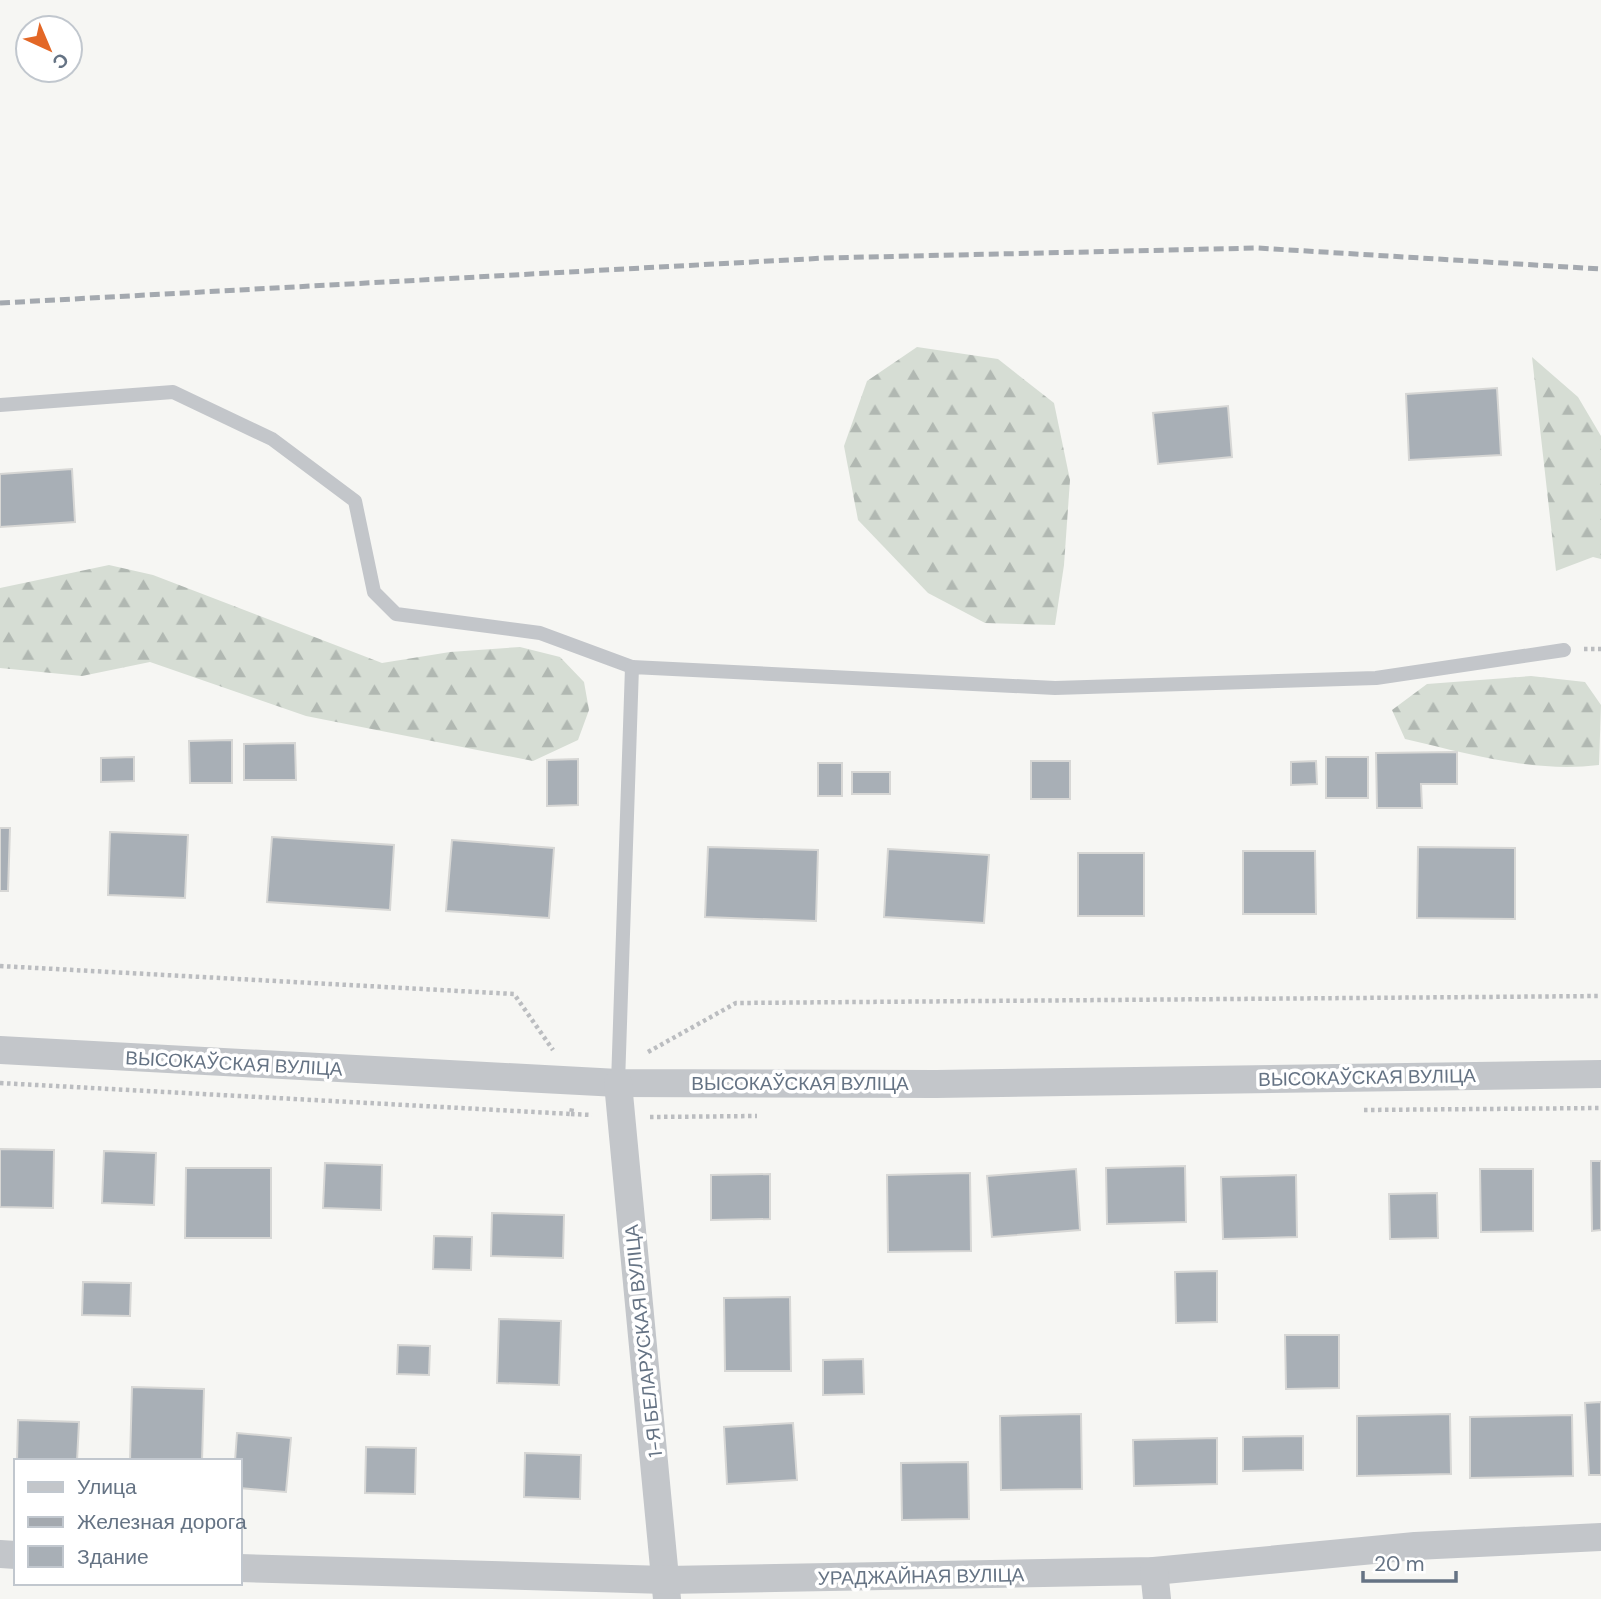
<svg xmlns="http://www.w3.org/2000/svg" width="1601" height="1599" font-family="'DM Sans',sans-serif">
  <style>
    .forest { fill: url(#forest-firs) }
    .building { fill: #a8afb6; stroke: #d7d7d5; stroke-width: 2 }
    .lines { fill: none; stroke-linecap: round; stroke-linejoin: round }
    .path { stroke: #bbbdc0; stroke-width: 4.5; stroke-dasharray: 3.5 3.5; stroke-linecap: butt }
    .lane { stroke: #c3c6ca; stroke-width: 14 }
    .street { stroke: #c3c6ca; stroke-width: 28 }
    .rail { stroke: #a4a9af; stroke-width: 5; stroke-dasharray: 10 5; stroke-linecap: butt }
    .labels { text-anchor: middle; stroke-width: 7; stroke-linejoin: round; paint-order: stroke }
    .street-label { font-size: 19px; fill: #657384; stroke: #fff }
  </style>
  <defs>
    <pattern id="forest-firs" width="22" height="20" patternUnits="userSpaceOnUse" patternTransform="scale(1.75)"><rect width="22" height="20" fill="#d6ddd4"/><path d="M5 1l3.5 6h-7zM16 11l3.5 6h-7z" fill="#b1b8b2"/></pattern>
  </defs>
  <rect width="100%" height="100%" fill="#f6f6f3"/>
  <g class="forest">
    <path d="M917,347L998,359L1054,403L1070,480L1064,565L1055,625L985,623L928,593L858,520L844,446L867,381Z"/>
    <path d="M1532,357L1578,397L1601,436V559L1593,557L1556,571Z"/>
    <path d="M109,565L153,575L382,663L450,652L520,647L560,657L584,682L589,710L578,740L533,761L306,716L150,662L82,676L0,668V588Z"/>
    <path d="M1531,676L1585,682L1601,705L1599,765C1533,773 1470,754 1405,739L1392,710L1427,684Z"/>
  </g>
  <g class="building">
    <path d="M1497,388L1501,455L1409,460L1406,394Z"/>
    <path d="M1228,406L1232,457L1158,464L1153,413Z"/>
    <path d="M72,469L75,522L0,527V474Z"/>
    <path d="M232,740V783H190L189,741Z"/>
    <path d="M295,743L296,780H244V744Z"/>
    <path d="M1457,752V784H1421L1422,808H1377L1376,753Z"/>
    <path d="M134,757V781L101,782V758Z"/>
    <rect x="1326" y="757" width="42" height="41"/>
    <path d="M578,759V805L547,806V760Z"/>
    <rect x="1031" y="761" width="39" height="38"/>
    <path d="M1316,761L1317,784L1291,785V762Z"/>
    <rect x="818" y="763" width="24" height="33"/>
    <rect x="852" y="772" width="38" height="22"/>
    <path d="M0,828H10L8,891H0Z"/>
    <path d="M110,832L188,835L185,898L108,895Z"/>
    <path d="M272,837L394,845L390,910L267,902Z"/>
    <path d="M452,840L554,848L549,918L446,911Z"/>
    <path d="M708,847L818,850L816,921L705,917Z"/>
    <path d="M1418,847L1515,848V919L1417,918Z"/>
    <path d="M888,849L989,855L984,923L884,917Z"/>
    <path d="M1243,851H1315L1316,914H1243Z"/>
    <rect x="1078" y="853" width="66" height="63"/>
    <path d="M0,1149L54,1150L53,1208L0,1207Z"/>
    <path d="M104,1151L156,1153L154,1205L102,1203Z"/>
    <path d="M1591,1161H1601V1230L1592,1231Z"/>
    <path d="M325,1163L382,1165L381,1210L323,1208Z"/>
    <path d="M1185,1166L1186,1222L1107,1224L1106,1168Z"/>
    <path d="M186,1168H271V1238H185Z"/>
    <path d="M1076,1169L1080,1230L992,1237L987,1176Z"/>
    <path d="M1480,1169H1533V1231L1481,1232Z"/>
    <path d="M970,1173L971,1251L888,1252L887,1175Z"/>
    <path d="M770,1174V1219L711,1220V1175Z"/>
    <path d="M1296,1175L1297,1237L1223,1239L1221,1177Z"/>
    <path d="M1437,1193L1438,1238L1390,1239L1389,1194Z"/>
    <path d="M492,1213L564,1215L563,1258L491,1256Z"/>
    <path d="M434,1236L472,1237L471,1270L433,1269Z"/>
    <path d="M1217,1271V1322L1176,1323L1175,1272Z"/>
    <path d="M83,1282L131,1283L130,1316L82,1315Z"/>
    <path d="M790,1297L791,1371H725L724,1298Z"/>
    <path d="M499,1319L561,1321L559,1385L497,1383Z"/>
    <path d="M1285,1335H1339V1388L1286,1389Z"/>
    <path d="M398,1345L430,1346L429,1375L397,1374Z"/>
    <path d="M863,1359L864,1394L823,1395V1360Z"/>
    <path d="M132,1387L204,1389L202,1461H130Z"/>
    <path d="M1601,1402V1475H1589L1585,1403Z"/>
    <path d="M1081,1414L1082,1489L1001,1490L1000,1416Z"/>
    <path d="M1450,1414L1451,1474L1357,1476V1416Z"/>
    <path d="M1572,1415L1573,1476L1470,1478V1417Z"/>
    <path d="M18,1420L79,1422L77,1461H17Z"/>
    <path d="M793,1423L797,1480L727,1484L724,1427Z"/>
    <path d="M237,1433L291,1438L286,1492L240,1488V1461H235Z"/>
    <path d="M1303,1436V1470L1243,1471V1437Z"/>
    <path d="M1217,1438V1484L1134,1486L1133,1440Z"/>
    <path d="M366,1447L416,1448L415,1494L365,1493Z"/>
    <path d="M525,1453L581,1455L580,1499L524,1497Z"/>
    <path d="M968,1462L969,1519L902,1520L901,1463Z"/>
  </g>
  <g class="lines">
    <g class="path">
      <path d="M1584,649H1601"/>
      <path d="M0,966L514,994L553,1050"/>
      <path d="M648,1052L736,1003L1601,996"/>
      <path d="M0,1083L571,1114L572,1108"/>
      <path d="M1364,1110L1601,1108"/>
      <path d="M571,1114L592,1115"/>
      <path d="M650,1117L757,1116"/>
    </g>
    <g class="lane">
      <path d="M0,405L173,392L272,439L355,501L374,592L396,614L540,633L632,667"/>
      <path d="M618,1083L632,667L1055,688L1376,678L1564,650"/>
    </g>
    <g class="street">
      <path d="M0,1050L618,1083L936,1084L1601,1074"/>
      <path d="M618,1083L667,1599"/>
      <path d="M0,1554L16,1555"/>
      <path d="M240,1568L666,1580L1154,1571L1415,1546L1601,1537"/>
      <path d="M1154,1571L1157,1599"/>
    </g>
    <path class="rail" d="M0,303L825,258L1257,248L1601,269"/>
  </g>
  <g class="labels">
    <g class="street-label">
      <text transform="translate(234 1063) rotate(3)" y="7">ВЫСОКАЎСКАЯ ВУЛІЦА</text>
      <text transform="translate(1367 1077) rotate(-1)" y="7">ВЫСОКАЎСКАЯ ВУЛІЦА</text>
      <text x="800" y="1090">ВЫСОКАЎСКАЯ ВУЛІЦА</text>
      <text transform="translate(643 1341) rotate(-96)" y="7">1-Я БЕЛАРУСКАЯ ВУЛІЦА</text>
      <text transform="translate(921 1576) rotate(-1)" y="7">УРАДЖАЙНАЯ ВУЛІЦА</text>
    </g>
  </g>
  <rect x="14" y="1459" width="228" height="126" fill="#ffffff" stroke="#c1c7ce" stroke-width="2"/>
  <rect x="28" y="1482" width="35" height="10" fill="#c3c6ca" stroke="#c1c7ce" stroke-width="2"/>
  <text x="77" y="1494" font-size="21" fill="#657384">Улица</text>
  <rect x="28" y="1517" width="35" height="10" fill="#a4a9af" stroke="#c1c7ce" stroke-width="2"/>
  <text x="77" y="1529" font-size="21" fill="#657384">Железная дорога</text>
  <rect x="28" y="1546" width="35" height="21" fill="#a8afb6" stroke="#c1c7ce" stroke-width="2"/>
  <text x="77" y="1564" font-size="21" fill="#657384">Здание</text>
  <g transform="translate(49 49) rotate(136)"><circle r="33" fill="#ffffff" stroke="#c1c7ce" stroke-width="2"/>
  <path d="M0-5L12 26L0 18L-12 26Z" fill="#e36726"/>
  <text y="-10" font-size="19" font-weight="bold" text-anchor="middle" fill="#657384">С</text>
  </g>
  <path d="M1363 1571v10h93v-10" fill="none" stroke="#657384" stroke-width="3.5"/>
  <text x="1374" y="1571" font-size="21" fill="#657384" stroke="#ffffff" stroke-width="5" paint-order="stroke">20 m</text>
</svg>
